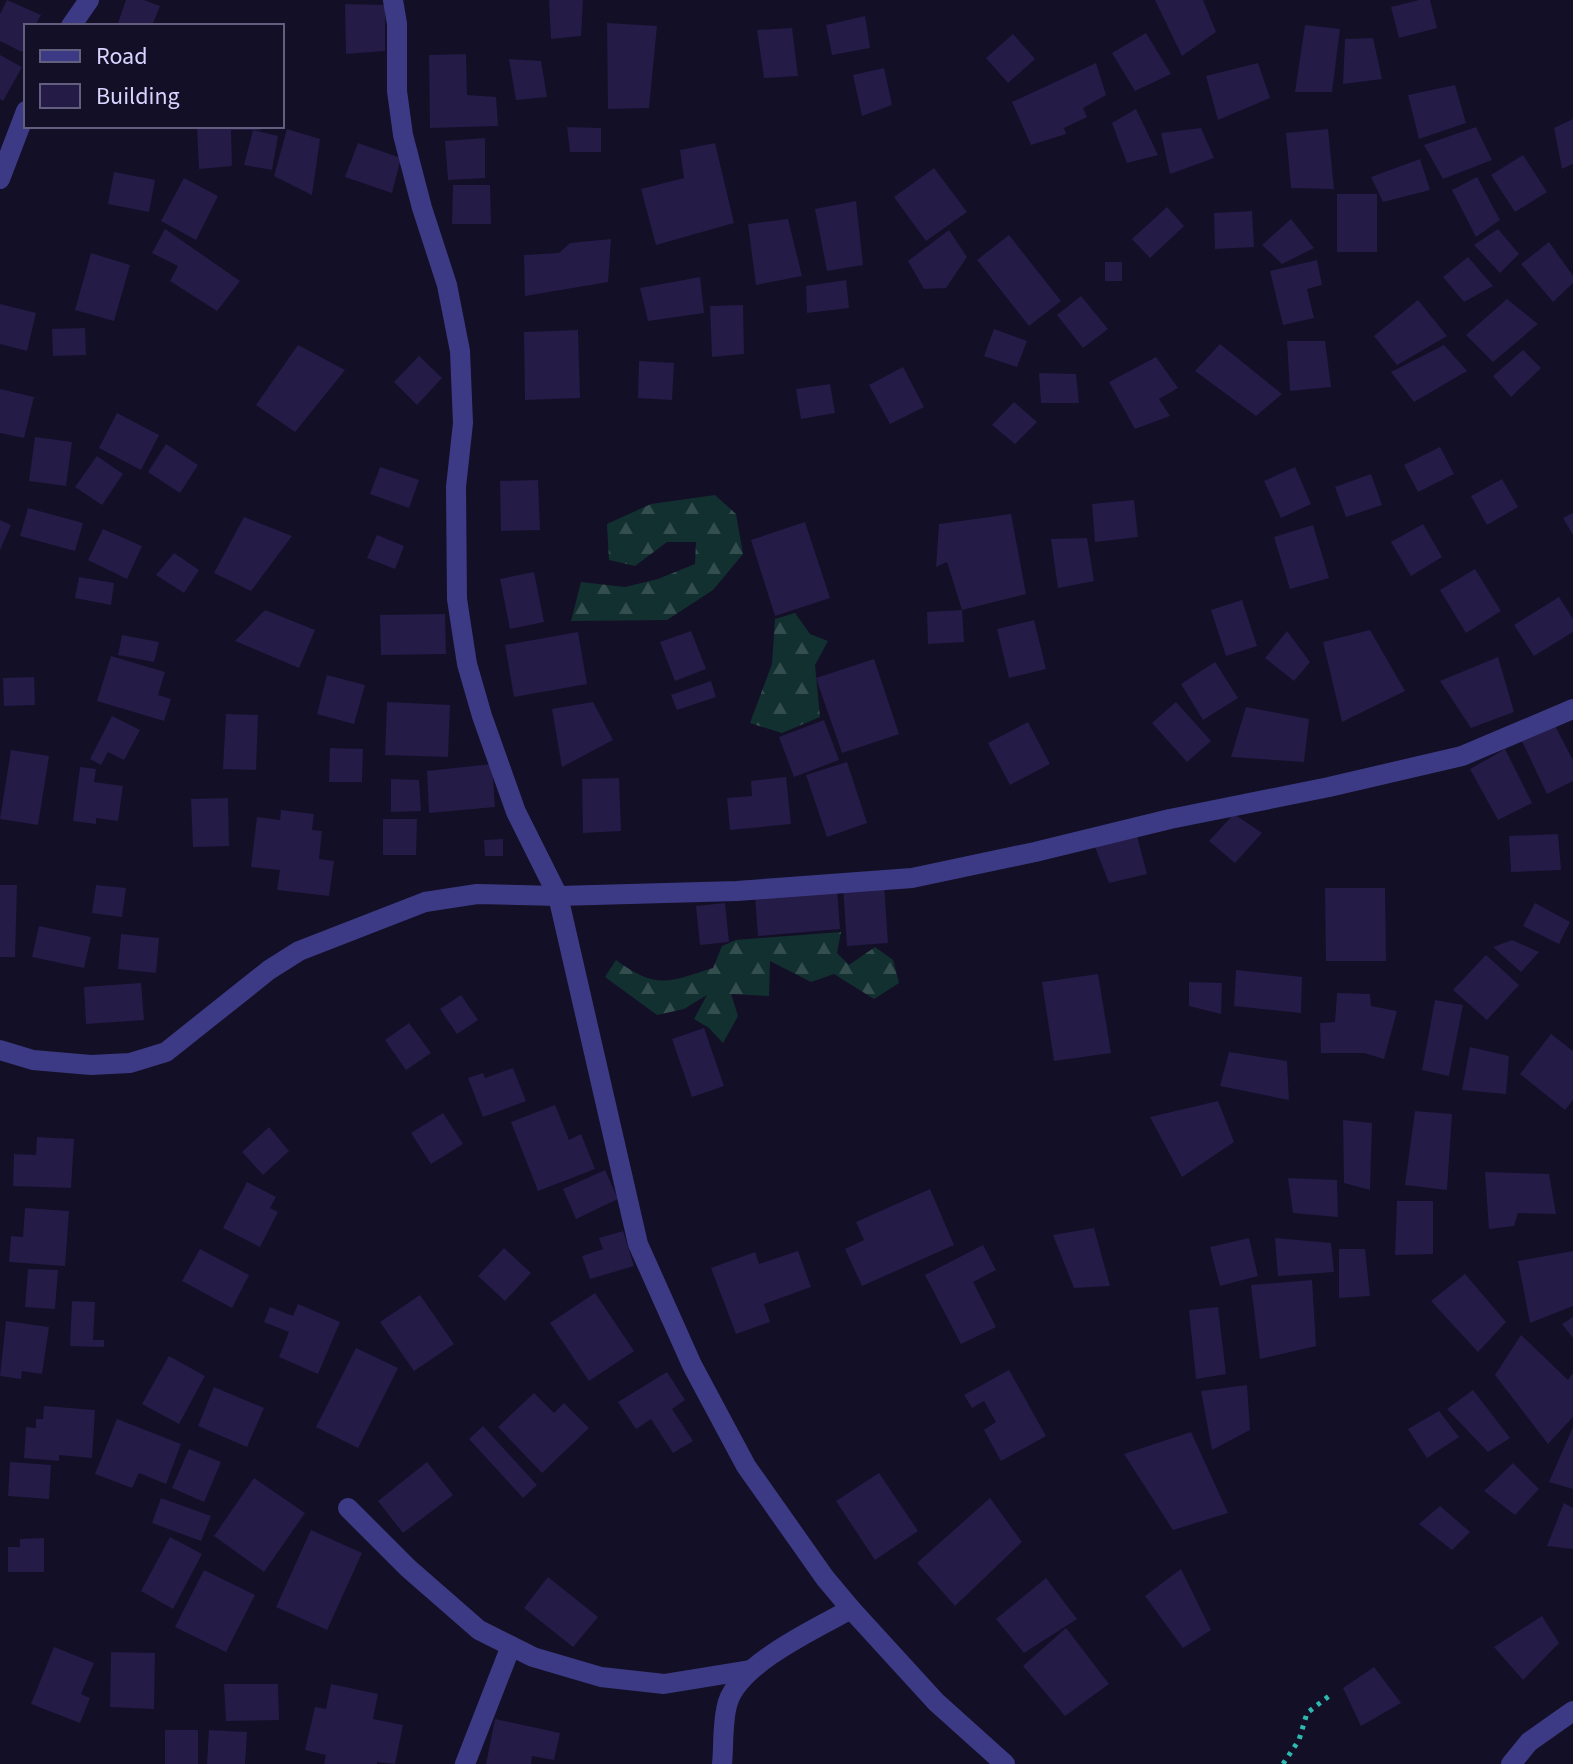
<svg xmlns="http://www.w3.org/2000/svg" width="1573" height="1764" font-family="'Source Sans 3',sans-serif">
  <style>
    .forest { fill: url(#forest-firs) }
    .building { fill: #241b47 }
    .lines { fill: none; stroke-linecap: round; stroke-linejoin: round }
    .path { stroke: #2fb8b0; stroke-width: 5; stroke-dasharray: 4 6; stroke-linecap: butt }
    .minor { stroke: #3d3a85; stroke-width: 20 }
  </style>
  <defs>
    <pattern id="forest-firs" width="22" height="20" patternUnits="userSpaceOnUse" patternTransform="scale(2)"><rect width="22" height="20" fill="#12302f"/><path d="M5 1l3.5 6h-7zM16 11l3.5 6h-7z" fill="#344d4e"/></pattern>
  </defs>
  <rect width="100%" height="100%" fill="#130f26"/>
  <g class="forest">
    <path d="M715,495L736,514L743,554L713,590L667,620L571,621L581,582L625,587L658,579L695,564L696,542H667L635,566L609,560L607,524L651,504Z"/>
    <path d="M795,613L810,634L828,641L815,665L820,717L782,733L750,723L772,664L775,619Z"/>
    <path d="M841,932L837,953L849,965L875,947L893,960L899,983L874,999L834,974L811,982L770,961L769,996L731,994L738,1016L723,1043L709,1028L694,1019L707,995L684,1009L657,1015L605,977L616,960C657,990 668,982 713,968L722,946L736,940Z"/>
  </g>
  <g class="building">
    <path d="M7,0L41,15L35,26H26V45L22,52L0,41V14Z"/>
    <path d="M126,0H144L160,6L152,26H117Z"/>
    <path d="M549,0H583L581,36L551,39Z"/>
    <path d="M1155,0H1203L1216,32L1182,56Z"/>
    <path d="M1419,0H1430L1437,28L1399,38L1391,7Z"/>
    <path d="M345,4L385,5V51L346,54Z"/>
    <path d="M865,16L870,48L832,55L826,25Z"/>
    <path d="M607,23L657,26L649,108L608,109Z"/>
    <path d="M1305,25L1340,29L1332,92H1295Z"/>
    <path d="M792,28L798,76L764,78L757,30Z"/>
    <path d="M1146,33L1171,74L1135,91L1112,53Z"/>
    <path d="M1013,34L1035,59L1008,83L986,58Z"/>
    <path d="M1373,38L1382,79L1343,84L1345,39Z"/>
    <path d="M466,54L467,95L496,97L498,126L430,128L429,55Z"/>
    <path d="M0,55L22,67L3,101L0,99Z"/>
    <path d="M509,59L541,61L547,97L516,100Z"/>
    <path d="M1096,63L1106,95L1083,108L1087,117L1064,128L1066,134L1031,145L1012,102Z"/>
    <path d="M1258,63L1270,98L1218,120L1206,76Z"/>
    <path d="M884,68L892,105L862,116L853,75Z"/>
    <path d="M1455,85L1466,123L1419,139L1408,95Z"/>
    <path d="M1136,109L1158,155L1127,163L1112,123Z"/>
    <path d="M1573,119V164L1562,169L1554,128Z"/>
    <path d="M222,126H261V130H231L232,166L199,169L197,129H223Z"/>
    <path d="M567,127L601,128V152H570Z"/>
    <path d="M1476,127L1492,160L1443,179L1424,145Z"/>
    <path d="M1201,128L1214,158L1170,174L1161,133Z"/>
    <path d="M287,129L320,139L312,195L274,176Z"/>
    <path d="M1328,129L1334,189L1291,188L1286,133Z"/>
    <path d="M253,130L278,136L272,170L244,165Z"/>
    <path d="M485,138V178L448,180L445,141Z"/>
    <path d="M358,143L401,158L392,193L345,177Z"/>
    <path d="M715,143L734,223L656,245L641,189L684,178L680,150Z"/>
    <path d="M1523,155L1547,192L1515,212L1491,175Z"/>
    <path d="M1420,159L1430,190L1383,202L1371,177Z"/>
    <path d="M934,168L967,212L926,241L894,197Z"/>
    <path d="M114,172L155,180L149,212L108,204Z"/>
    <path d="M1477,177L1500,220L1476,237L1452,190Z"/>
    <path d="M184,178L218,196L196,240L161,221Z"/>
    <path d="M453,185H490L491,224H452Z"/>
    <rect x="1337" y="194" width="40" height="58"/>
    <path d="M856,201L863,265L827,271L815,209Z"/>
    <path d="M1167,207L1184,226L1150,258L1132,239Z"/>
    <path d="M1252,211L1254,247L1215,249L1214,213Z"/>
    <path d="M788,219L802,276L756,285L748,224Z"/>
    <path d="M1291,219L1314,248L1282,264L1262,245Z"/>
    <path d="M165,229L240,281L217,311L170,281L178,266L152,253Z"/>
    <path d="M1498,229L1519,254L1500,273L1474,245Z"/>
    <path d="M949,230L967,257L946,288L924,289L908,261Z"/>
    <path d="M1009,235L1061,301L1029,326L977,260Z"/>
    <path d="M611,239L608,282L525,296L524,255L559,253L570,243Z"/>
    <path d="M1549,242L1573,276V283L1553,302L1521,264Z"/>
    <path d="M91,253L130,265L114,321L75,310Z"/>
    <path d="M1468,257L1493,286L1464,302L1443,277Z"/>
    <path d="M1317,260L1322,285L1307,289L1314,318L1283,325L1270,271Z"/>
    <rect x="1105" y="262" width="17" height="19"/>
    <path d="M700,277L704,313L648,321L640,288Z"/>
    <path d="M846,280L849,308L807,313L806,286Z"/>
    <path d="M1081,296L1108,329L1083,348L1057,315Z"/>
    <path d="M1507,299L1538,324L1493,362L1466,335Z"/>
    <path d="M1418,300L1447,336L1397,365L1374,336Z"/>
    <path d="M0,304L36,313L27,351L0,344Z"/>
    <path d="M743,305L744,354L712,357L710,306Z"/>
    <path d="M85,328L86,355L53,356L52,329Z"/>
    <path d="M994,329L1027,341L1017,367L984,356Z"/>
    <path d="M578,330L580,398L525,400L524,332Z"/>
    <path d="M1287,341H1325L1331,387L1290,391Z"/>
    <path d="M1220,344L1282,394L1256,416L1195,371Z"/>
    <path d="M298,345L345,370L295,432L256,405Z"/>
    <path d="M1444,345L1467,371L1414,402L1391,372Z"/>
    <path d="M1523,350L1541,368L1511,397L1493,376Z"/>
    <path d="M419,356L442,378L417,405L394,382Z"/>
    <path d="M1156,357L1178,388L1159,399L1170,416L1135,429L1109,382Z"/>
    <path d="M639,361L674,363L672,400L638,398Z"/>
    <path d="M903,367L924,407L890,424L869,385Z"/>
    <path d="M1039,373L1076,374L1079,403H1041Z"/>
    <path d="M830,384L835,413L801,419L796,389Z"/>
    <path d="M0,389L34,397L24,438L0,433Z"/>
    <path d="M1014,402L1037,422L1015,444L992,425Z"/>
    <path d="M117,413L159,435L141,470L99,448Z"/>
    <path d="M35,437L72,442L66,486L29,481Z"/>
    <path d="M166,444L198,465L180,493L148,472Z"/>
    <path d="M1440,447L1454,474L1418,492L1404,465Z"/>
    <path d="M97,456L123,474L102,505L75,487Z"/>
    <path d="M380,467L419,480L409,508L370,494Z"/>
    <path d="M1295,467L1311,504L1281,518L1264,481Z"/>
    <path d="M1371,474L1382,505L1346,517L1335,487Z"/>
    <path d="M1502,479L1518,507L1487,525L1471,496Z"/>
    <path d="M538,480L540,530L501,531L500,481Z"/>
    <path d="M1134,500L1138,537L1095,542L1092,504Z"/>
    <path d="M28,508L83,523L75,551L20,536Z"/>
    <path d="M1573,513V535L1563,518Z"/>
    <path d="M1011,514L1026,594L962,610L947,562L936,567L939,524Z"/>
    <path d="M244,517L292,536L251,591L214,573Z"/>
    <path d="M0,520L11,525L0,550Z"/>
    <path d="M805,522L830,598L775,616L751,540Z"/>
    <path d="M1423,524L1442,557L1411,576L1391,542Z"/>
    <path d="M1313,525L1329,578L1290,589L1274,537Z"/>
    <path d="M103,529L142,546L127,579L88,560Z"/>
    <path d="M377,535L404,546L395,569L367,558Z"/>
    <path d="M1087,538L1094,581L1058,588L1051,539Z"/>
    <path d="M174,553L199,570L184,593L156,575Z"/>
    <path d="M1475,569L1501,611L1466,633L1440,590Z"/>
    <path d="M534,572L544,622L510,629L500,579Z"/>
    <path d="M79,577L114,583L111,605L75,598Z"/>
    <path d="M1559,597L1573,619V632L1534,656L1514,625Z"/>
    <path d="M1242,600L1257,646L1226,656L1211,610Z"/>
    <path d="M265,610L315,630L299,668L235,641Z"/>
    <path d="M962,610L964,642L928,644L927,612Z"/>
    <path d="M445,614L446,654L381,655L380,615Z"/>
    <path d="M1034,620L1046,669L1009,678L997,629Z"/>
    <path d="M1370,630L1405,691L1342,722L1323,642Z"/>
    <path d="M691,631L706,669L675,681L660,642Z"/>
    <path d="M1287,631L1310,662L1294,681L1265,658Z"/>
    <path d="M578,632L587,684L514,697L505,645Z"/>
    <path d="M122,635L159,642L154,662L118,655Z"/>
    <path d="M111,656L165,672L158,695L171,699L164,721L97,701Z"/>
    <path d="M1498,657L1514,712L1471,728L1440,681Z"/>
    <path d="M874,659L899,734L842,753L816,678Z"/>
    <path d="M1215,662L1238,698L1203,720L1181,684Z"/>
    <path d="M327,675L365,685L354,724L317,714Z"/>
    <path d="M34,677L35,705L4,706L3,678Z"/>
    <path d="M711,681L716,697L677,710L671,695Z"/>
    <path d="M387,702L450,705L448,757L385,755Z"/>
    <path d="M593,702L613,740L562,767L552,709Z"/>
    <path d="M1176,702L1211,741L1187,762L1152,723Z"/>
    <path d="M1246,707L1309,719L1304,762L1231,757Z"/>
    <path d="M226,714L258,715L256,770L223,769Z"/>
    <path d="M112,716L140,730L124,760L108,752L101,765L90,759Z"/>
    <path d="M824,720L839,760L794,777L779,737Z"/>
    <path d="M1028,722L1050,764L1010,785L988,743Z"/>
    <path d="M1553,722L1573,760V781L1547,794L1519,735Z"/>
    <path d="M330,748L363,749L362,782H329Z"/>
    <path d="M1505,749L1532,803L1498,820L1470,769Z"/>
    <path d="M11,750L49,756L38,825L0,819Z"/>
    <path d="M847,762L867,823L827,837L806,775Z"/>
    <path d="M492,764L495,807L429,813L427,771Z"/>
    <path d="M80,767L96,769L94,782L123,786L118,821L96,818V824L73,821Z"/>
    <path d="M786,777L791,824L730,830L727,798L752,796L751,781Z"/>
    <path d="M619,778L621,831L583,833L582,779Z"/>
    <path d="M391,779L419,780L421,811L391,812Z"/>
    <path d="M228,798L229,846L193,847L191,799Z"/>
    <path d="M281,810L314,814L312,830L322,831L319,859L334,861L329,896L277,890L280,870L251,867L257,817L280,820Z"/>
    <path d="M1234,814L1262,833L1235,863L1209,841Z"/>
    <path d="M383,819H417L416,855H383Z"/>
    <path d="M1558,834L1561,870L1511,872L1509,836Z"/>
    <path d="M1137,836L1147,874L1109,883L1095,847Z"/>
    <path d="M503,839V856H485L484,840Z"/>
    <path d="M884,884L888,943L847,946L843,887Z"/>
    <path d="M0,885H17L15,957H0Z"/>
    <path d="M96,885L126,888L122,917L92,913Z"/>
    <path d="M1325,888H1385L1386,961H1326Z"/>
    <path d="M837,889L840,929L758,936L755,895Z"/>
    <path d="M725,903L729,942L700,945L696,906Z"/>
    <path d="M1535,903L1570,922L1559,944L1523,926Z"/>
    <path d="M39,926L91,937L84,968L32,957Z"/>
    <path d="M121,934L159,938L156,973L118,969Z"/>
    <path d="M1512,940L1539,952L1521,972L1493,947Z"/>
    <path d="M1486,955L1519,985L1487,1020L1453,990Z"/>
    <path d="M1236,970L1302,977L1301,1013L1234,1006Z"/>
    <path d="M1098,974L1111,1053L1054,1061L1042,982Z"/>
    <path d="M1189,982L1222,983L1221,1014L1189,1006Z"/>
    <path d="M141,983L144,1020L86,1024L84,987Z"/>
    <path d="M1337,993L1370,994L1371,1006L1397,1011L1384,1059L1364,1053H1321L1320,1023L1335,1022Z"/>
    <path d="M461,995L478,1020L457,1034L440,1009Z"/>
    <path d="M1435,1000L1463,1005L1449,1076L1422,1070Z"/>
    <path d="M409,1023L431,1053L406,1070L385,1040Z"/>
    <path d="M704,1028L724,1086L692,1097L672,1039Z"/>
    <path d="M1551,1034L1573,1051V1100L1565,1110L1520,1074Z"/>
    <path d="M1470,1047L1509,1056L1506,1094L1462,1090Z"/>
    <path d="M1229,1052L1287,1061L1289,1100L1220,1086Z"/>
    <path d="M513,1068L526,1101L483,1117L468,1078L483,1073L485,1078Z"/>
    <path d="M1218,1101L1234,1142L1182,1177L1150,1117Z"/>
    <path d="M555,1105L569,1140L581,1134L595,1169L538,1191L511,1122Z"/>
    <path d="M1415,1111L1452,1114L1447,1190L1405,1185Z"/>
    <path d="M443,1113L463,1144L431,1164L411,1133Z"/>
    <path d="M1343,1120L1372,1123L1370,1190L1344,1183Z"/>
    <path d="M269,1127L289,1151L263,1175L242,1152Z"/>
    <path d="M37,1137L74,1139L71,1188L13,1186L14,1154L36,1155Z"/>
    <path d="M605,1170L618,1199L576,1219L563,1189Z"/>
    <path d="M1485,1172L1549,1174L1556,1214L1518,1213L1514,1226L1489,1229Z"/>
    <path d="M1288,1178L1337,1180L1338,1217L1293,1213Z"/>
    <path d="M247,1182L276,1197L270,1208L278,1212L260,1247L223,1228Z"/>
    <path d="M930,1189L954,1245L862,1286L845,1249L864,1240L856,1222Z"/>
    <path d="M1397,1201H1433V1254L1395,1255Z"/>
    <path d="M25,1208L69,1211L65,1266L9,1262L11,1236L23,1237Z"/>
    <path d="M1094,1228L1110,1286L1074,1288L1053,1235Z"/>
    <path d="M623,1231L634,1266L590,1279L582,1256L603,1249L599,1238Z"/>
    <path d="M1249,1238L1258,1276L1220,1286L1210,1247Z"/>
    <path d="M1275,1238L1331,1243L1334,1272L1278,1276Z"/>
    <path d="M983,1245L996,1270L973,1282L996,1327L961,1344L925,1275Z"/>
    <path d="M504,1248L531,1273L505,1301L478,1276Z"/>
    <path d="M200,1249L249,1275L232,1308L182,1281Z"/>
    <path d="M1339,1249H1365L1370,1296L1339,1298Z"/>
    <path d="M798,1251L811,1287L764,1304L770,1322L736,1334L711,1268L755,1252L759,1264Z"/>
    <path d="M1573,1251V1306L1530,1323L1518,1261Z"/>
    <path d="M28,1269L58,1270L55,1309L25,1307Z"/>
    <path d="M1465,1274L1506,1322L1478,1352L1431,1301Z"/>
    <path d="M1312,1280L1316,1346L1260,1359L1251,1285Z"/>
    <path d="M595,1293L634,1351L589,1381L550,1323Z"/>
    <path d="M420,1295L454,1344L414,1371L380,1322Z"/>
    <path d="M72,1301L95,1302L93,1340H104V1347L70,1346Z"/>
    <path d="M298,1304L340,1322L318,1374L279,1357L289,1332L264,1322L270,1307L293,1316Z"/>
    <path d="M1218,1307L1226,1374L1196,1379L1189,1310Z"/>
    <path d="M1573,1317V1338L1562,1324Z"/>
    <path d="M6,1321L49,1327L42,1374L22,1371L21,1379L0,1376Z"/>
    <path d="M1521,1335L1568,1380L1573,1373V1417L1548,1444L1495,1375Z"/>
    <path d="M356,1348L398,1368L358,1448L316,1427Z"/>
    <path d="M169,1356L205,1376L179,1424L142,1404Z"/>
    <path d="M1009,1370L1046,1436L1001,1461L984,1430L996,1422L984,1401L972,1408L964,1395Z"/>
    <path d="M667,1372L685,1400L672,1409L693,1441L673,1453L651,1419L636,1429L618,1402Z"/>
    <path d="M1247,1385L1250,1430L1212,1450L1201,1391Z"/>
    <path d="M214,1387L264,1408L247,1447L198,1426Z"/>
    <path d="M1473,1390L1510,1438L1488,1452L1447,1409Z"/>
    <path d="M534,1393L554,1413L564,1403L589,1428L542,1473L498,1427Z"/>
    <path d="M44,1406L95,1410L92,1458L59,1455V1461L24,1458L26,1427L36,1428V1419H43Z"/>
    <path d="M1439,1411L1459,1437L1427,1458L1408,1429Z"/>
    <path d="M117,1419L181,1444L166,1484L139,1473L132,1488L95,1474Z"/>
    <path d="M483,1426L537,1485L523,1498L469,1439Z"/>
    <path d="M1573,1427V1489L1549,1482Z"/>
    <path d="M1191,1432L1228,1513L1173,1530L1124,1454Z"/>
    <path d="M189,1449L221,1462L204,1502L172,1488Z"/>
    <path d="M10,1462L51,1465L49,1499L8,1496Z"/>
    <path d="M427,1462L453,1495L403,1533L378,1501Z"/>
    <path d="M1513,1463L1539,1489L1515,1515L1484,1491Z"/>
    <path d="M879,1473L918,1531L875,1560L836,1501Z"/>
    <path d="M254,1478L305,1513L264,1572L214,1536Z"/>
    <path d="M161,1498L211,1516L201,1541L152,1523Z"/>
    <path d="M990,1498L1022,1542L955,1606L917,1563Z"/>
    <path d="M1564,1503L1573,1508V1549L1547,1546Z"/>
    <path d="M1440,1506L1470,1532L1452,1550L1419,1524Z"/>
    <path d="M311,1530L362,1553L327,1630L276,1607Z"/>
    <path d="M170,1537L202,1554L173,1609L141,1591Z"/>
    <path d="M44,1538V1572H8V1547H20V1539Z"/>
    <path d="M1181,1569L1211,1630L1183,1648L1145,1596Z"/>
    <path d="M204,1570L255,1595L226,1652L175,1627Z"/>
    <path d="M548,1577L598,1617L573,1647L524,1608Z"/>
    <path d="M1046,1578L1077,1619L1024,1653L996,1619Z"/>
    <path d="M1542,1616L1559,1643L1523,1680L1494,1647Z"/>
    <path d="M1066,1628L1109,1684L1065,1716L1023,1666Z"/>
    <path d="M54,1647L94,1663L81,1694L90,1698L80,1723L31,1704Z"/>
    <path d="M111,1652L155,1653L154,1709L110,1707Z"/>
    <path d="M1374,1667L1401,1703L1361,1726L1343,1688Z"/>
    <path d="M224,1684H278L279,1720L226,1721Z"/>
    <path d="M331,1684L378,1694L373,1719L403,1725L395,1764L377,1762V1764H324L326,1755L305,1750L315,1707L326,1709Z"/>
    <path d="M495,1719L560,1733L554,1760L532,1756L531,1764H486Z"/>
    <rect x="165" y="1730" width="33" height="34"/>
    <path d="M209,1730L247,1732L245,1764H207Z"/>
  </g>
  <g class="lines">
    <path class="path" d="M1283,1764L1299,1740L1307,1713L1329,1696"/>
    <g class="minor">
      <path d="M393,0L397,24V91L403,135L422,208L447,285L460,351L463,423L456,487L457,599L467,664L482,716L516,812L558,896L638,1244L692,1365L746,1466L825,1578L851,1609L936,1702L1005,1764"/>
      <path d="M71,26L89,0"/>
      <path d="M0,179L26,111"/>
      <path d="M0,1050L33,1060L91,1065L130,1063L166,1052L269,970L299,951L425,902L477,894L558,896L737,891L912,878L1035,852L1170,819L1329,787L1462,756L1573,709"/>
      <path d="M348,1508L408,1568L479,1630L533,1657L601,1677L664,1684L750,1670"/>
      <path d="M465,1764L511,1646"/>
      <path d="M722,1764C724,1745 722,1720 728,1702C740,1663 817,1628 851,1609"/>
      <path d="M1511,1764L1529,1742L1573,1711"/>
    </g>
  </g>
  <rect x="24" y="24" width="260" height="104" fill="#130f26" stroke="#625e7d" stroke-width="2"/>
  <rect x="40" y="50" width="40" height="12" fill="#3d3a85" stroke="#625e7d" stroke-width="2"/>
  <text x="96" y="64" font-size="24" fill="#d9d4ff">Road</text>
  <rect x="40" y="84" width="40" height="24" fill="#241b47" stroke="#625e7d" stroke-width="2"/>
  <text x="96" y="104" font-size="24" fill="#d9d4ff">Building</text>
</svg>
